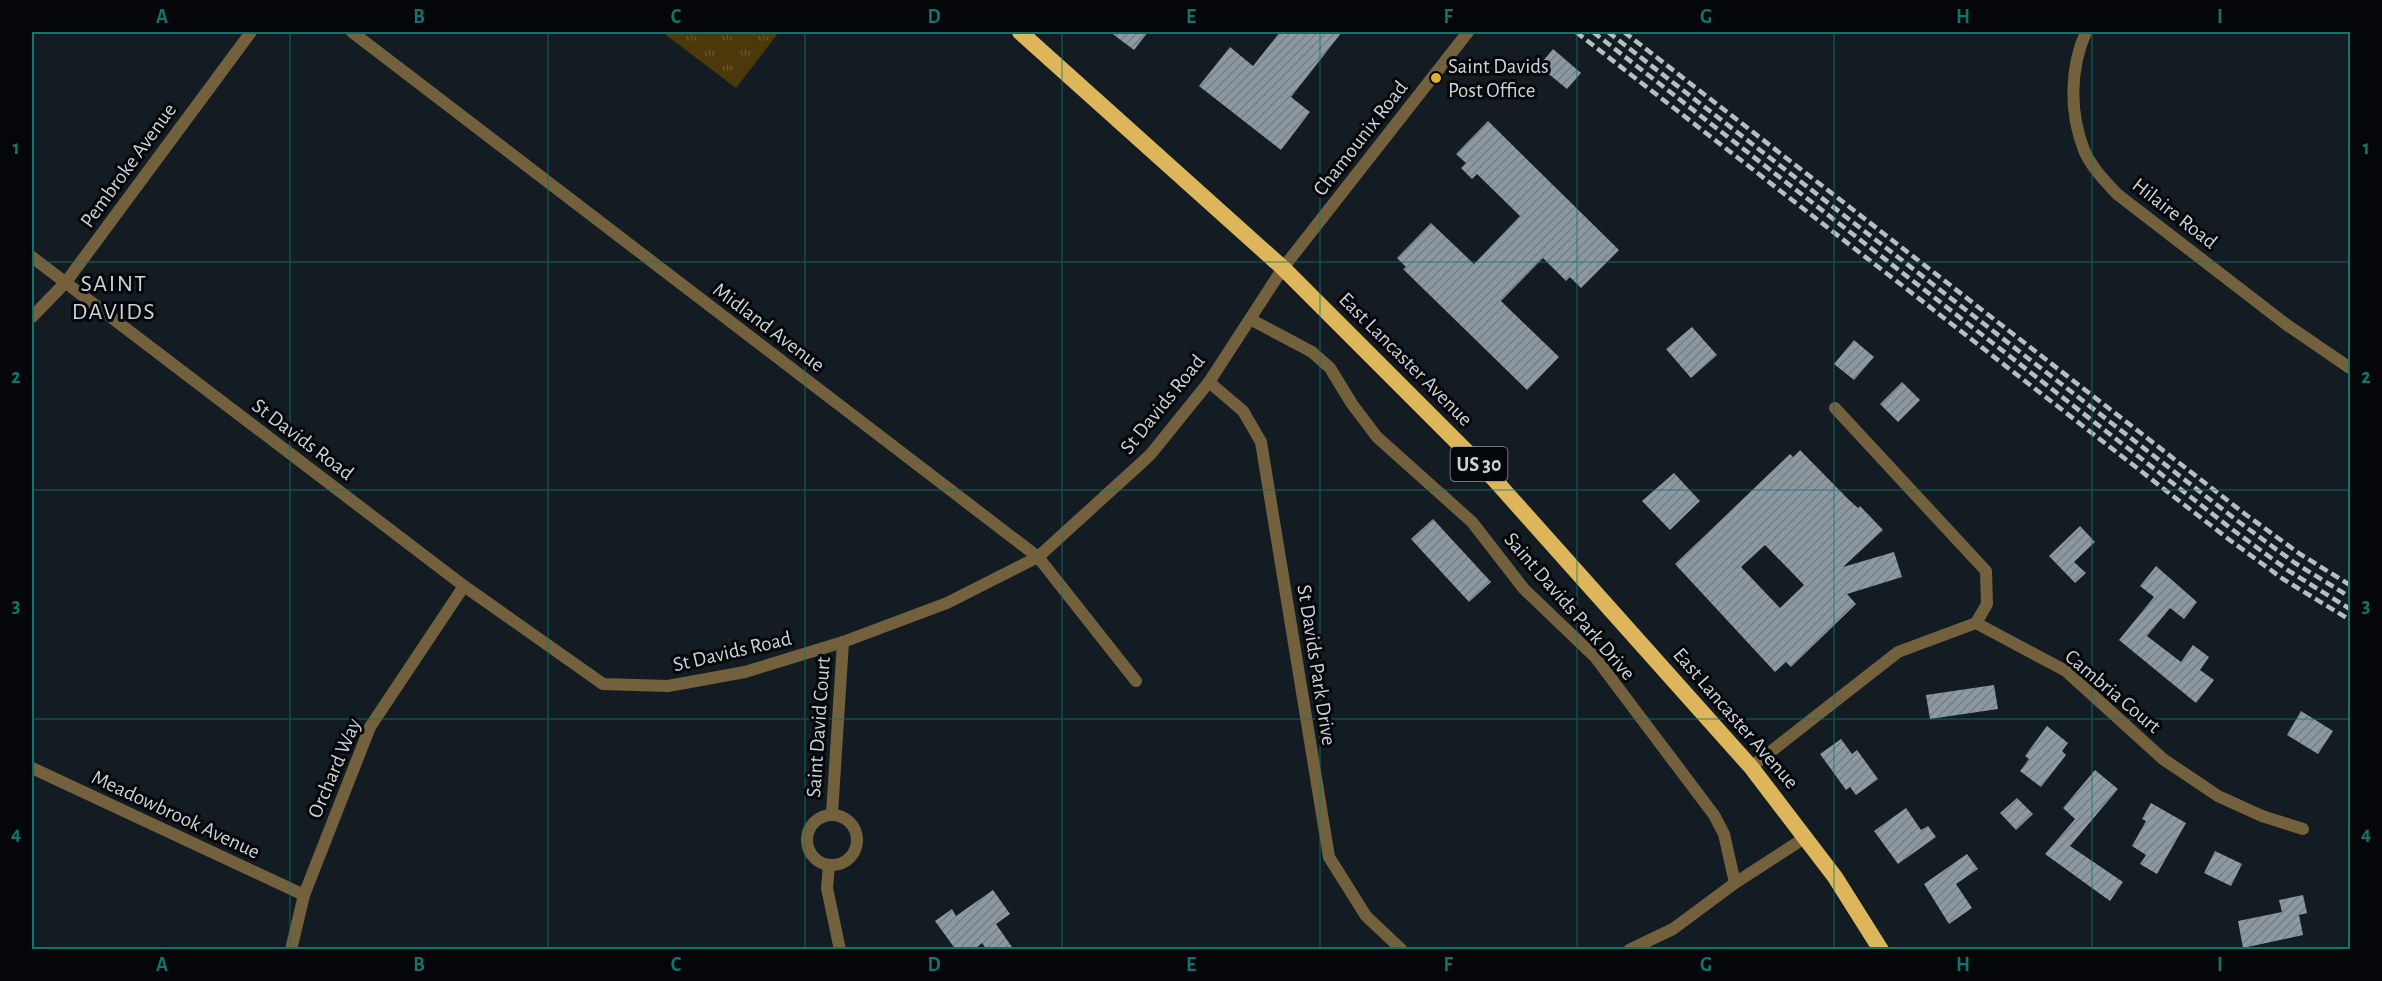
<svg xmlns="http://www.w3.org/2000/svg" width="2382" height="981" font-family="'Alegreya Sans',sans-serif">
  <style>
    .park { fill: url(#park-tufts) }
    .building { fill: url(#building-hatch); fill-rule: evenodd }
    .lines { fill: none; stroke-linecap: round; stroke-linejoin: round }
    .minor { stroke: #72613c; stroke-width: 12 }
    .trunk { stroke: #ddb65c; stroke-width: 16 }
    .rail { stroke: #b7bec2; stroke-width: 4.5; stroke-dasharray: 9 4.5; stroke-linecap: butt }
    .grid { fill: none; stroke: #0f766e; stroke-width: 1.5; stroke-opacity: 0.55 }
    .poi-dot { fill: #e1af34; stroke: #040609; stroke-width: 2 }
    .labels { text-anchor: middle; stroke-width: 6; stroke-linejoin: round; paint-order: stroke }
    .shield { fill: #040609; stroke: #909699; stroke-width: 1.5 }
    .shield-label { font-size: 20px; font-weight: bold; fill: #ccd3d7 }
    .poi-label { font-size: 21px; fill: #ccd3d7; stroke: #040609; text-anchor: start }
    .street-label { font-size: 21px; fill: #ccd3d7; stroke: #040609 }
    .quarter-label { font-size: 24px; letter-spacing: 1.5px; fill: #ccd3d7; stroke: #040609 }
    .neatline { fill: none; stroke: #0f766e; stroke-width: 2 }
    .grid-label { font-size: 20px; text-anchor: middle; font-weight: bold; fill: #0f766e }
  </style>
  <defs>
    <pattern id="park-tufts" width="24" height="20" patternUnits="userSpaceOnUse" patternTransform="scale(1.5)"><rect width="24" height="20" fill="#4b390b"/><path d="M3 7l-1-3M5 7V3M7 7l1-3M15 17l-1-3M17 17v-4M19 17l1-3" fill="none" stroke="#64552e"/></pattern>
    <pattern id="building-hatch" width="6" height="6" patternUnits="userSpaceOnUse" patternTransform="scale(1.5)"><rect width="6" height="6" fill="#8d99a2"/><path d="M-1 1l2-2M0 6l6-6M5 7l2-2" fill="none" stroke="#757e85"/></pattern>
  </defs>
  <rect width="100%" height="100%" fill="#131c23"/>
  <path class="park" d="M662,32H779L736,88Z"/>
  <g class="building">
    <path d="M1110,32H1148L1134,50Z"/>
    <path d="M1280,32H1342L1291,97L1310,112L1281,150L1199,86L1230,47L1253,66Z"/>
    <path d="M1553,49L1581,73L1567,89L1539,66Z"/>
    <path d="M1488,121L1619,250L1581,288L1570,277L1566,281L1543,258L1501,301L1559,357L1527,390L1403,269L1406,267L1397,258L1431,223L1474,264L1520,216L1477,174L1472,179L1461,168L1466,163L1456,154Z"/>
    <path d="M1692,327L1717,355L1691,378L1666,349Z"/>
    <path d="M1854,340L1874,357L1854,380L1834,364Z"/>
    <path d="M1902,382L1920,400L1898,422L1880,404Z"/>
    <path d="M1800,450L1848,499L1858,508L1860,506L1883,530L1843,567L1894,552L1902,577L1847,594L1856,604L1791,667L1786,662L1775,672L1675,564L1790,454L1793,457ZM1765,545L1804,585L1780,608L1741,567Z"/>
    <path d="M1674,473L1700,501L1670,530L1642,501Z"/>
    <path d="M1433,519L1491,582L1469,602L1411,539Z"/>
    <path d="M2080,526L2095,542L2074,562L2086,573L2075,583L2049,556Z"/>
    <path d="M2156,566L2197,602L2184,619L2170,608L2147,636L2181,662L2193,645L2209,657L2200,670L2214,680L2196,703L2119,640L2154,597L2140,586Z"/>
    <path d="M1994,685L1998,709L1930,719L1926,695Z"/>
    <path d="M2301,711L2333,731L2318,754L2287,735Z"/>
    <path d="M2047,726L2068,743L2062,751L2066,755L2041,787L2020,771L2029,759L2025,756Z"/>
    <path d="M1841,739L1852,754L1857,750L1878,779L1856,795L1850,787L1846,790L1820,754Z"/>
    <path d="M2095,770L2118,789L2070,846L2123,882L2110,901L2045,854L2075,819L2063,808Z"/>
    <path d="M2017,798L2033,814L2016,830L2000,813Z"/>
    <path d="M2151,803L2186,823L2157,874L2140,864L2146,855L2132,846L2146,821L2142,819Z"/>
    <path d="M1906,808L1921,830L1928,826L1936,837L1898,864L1874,831Z"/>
    <path d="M2215,851L2242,864L2231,886L2204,873Z"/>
    <path d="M1967,854L1978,869L1956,884L1972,908L1949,924L1924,884Z"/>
    <path d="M993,890L1010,914L996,924L1014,950H987L982,943L974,950H956L935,921L952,909L956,916Z"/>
    <path d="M2303,895L2307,913L2299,915L2303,935L2243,948L2238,921L2282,912L2279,900Z"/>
  </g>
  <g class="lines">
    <g class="minor">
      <path d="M352,32L1038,557L1136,681"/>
      <path d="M2086,32C2070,68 2069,112 2084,150C2091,167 2105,181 2117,194L2287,325L2350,368"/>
      <path d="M32,257L464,586L603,684L668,686L745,672L843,642L947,603L1038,557L1150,455L1209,382L1283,268L1468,32"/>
      <path d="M32,317L66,282L251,32"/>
      <path d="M1250,319L1312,352L1330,368L1352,404L1377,437L1472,522L1524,589L1595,657L1714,815L1724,834L1735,883"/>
      <path d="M1209,382L1243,411L1261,442L1329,857L1366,916L1402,950"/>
      <path d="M1835,408L1986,571L1987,604L1976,623"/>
      <path d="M1751,767L1898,652L1976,623L2066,671L2163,759L2218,796L2262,816L2303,829"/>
      <path d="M32,768L304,895"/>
      <path d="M832,814L843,642"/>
      <circle cx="832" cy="840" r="25"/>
      <path d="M829,865L827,888L840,950"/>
      <path d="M291,950L304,895L370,727L464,586"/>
      <path d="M1629,950L1673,929L1735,883L1806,837"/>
    </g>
    <path class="trunk" d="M1020,32L1283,268L1493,478L1751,767L1835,877L1881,950"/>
    <g class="rail">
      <path d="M1576,32L2227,538L2283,579L2350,620"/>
      <path d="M1593,32L2233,530L2289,571L2350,609"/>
      <path d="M1608,32L2239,522L2295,563L2350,597"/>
      <path d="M1624,32L2245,514L2300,554L2350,585"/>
    </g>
  </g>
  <path class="grid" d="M290,32V950M548,32V950M805,32V950M1062,32V950M1320,32V950M1577,32V950M1834,32V950M2092,32V950M32,262H2350M32,490H2350M32,719H2350"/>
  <circle class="poi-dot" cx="1436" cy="78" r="6"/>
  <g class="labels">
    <rect class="shield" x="1450.5" y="447" width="57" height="34" rx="4.5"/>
    <g class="shield-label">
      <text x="1479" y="471">US 30</text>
    </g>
    <g class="poi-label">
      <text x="1448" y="73">Saint Davids<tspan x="1448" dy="24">Post Office</tspan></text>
    </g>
    <g class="street-label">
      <text transform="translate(1360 138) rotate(-52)" y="7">Chamounix Road</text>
      <text transform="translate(128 165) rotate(-54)" y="7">Pembroke Avenue</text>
      <text transform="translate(2175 213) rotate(38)" y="7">Hilaire Road</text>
      <text transform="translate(769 327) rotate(37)" y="7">Midland Avenue</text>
      <text transform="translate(1406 359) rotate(45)" y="7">East Lancaster Avenue</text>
      <text transform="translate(1162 404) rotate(-51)" y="7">St Davids Road</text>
      <text transform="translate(303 439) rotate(37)" y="7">St Davids Road</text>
      <text transform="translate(1570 606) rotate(49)" y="7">Saint Davids Park Drive</text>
      <text transform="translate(732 651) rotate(-13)" y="7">St Davids Road</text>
      <text transform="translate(1317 665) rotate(81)" y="7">St Davids Park Drive</text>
      <text transform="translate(2113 691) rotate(40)" y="7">Cambria Court</text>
      <text transform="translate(1736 718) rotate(49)" y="7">East Lancaster Avenue</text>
      <text transform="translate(818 727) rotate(-86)" y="7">Saint David Court</text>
      <text transform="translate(334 768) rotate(-67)" y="7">Orchard Way</text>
      <text transform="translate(176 814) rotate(25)" y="7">Meadowbrook Avenue</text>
    </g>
    <g class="quarter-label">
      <text x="114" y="291">SAINT<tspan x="114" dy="28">DAVIDS</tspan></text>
    </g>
  </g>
  <rect width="2382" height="981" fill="none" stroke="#040609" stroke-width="66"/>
  <rect x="33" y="33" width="2316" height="915" class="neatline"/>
  <g class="grid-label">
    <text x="162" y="23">A</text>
    <text x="419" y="23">B</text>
    <text x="676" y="23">C</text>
    <text x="934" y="23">D</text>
    <text x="1191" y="23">E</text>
    <text x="1448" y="23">F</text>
    <text x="1706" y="23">G</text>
    <text x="1963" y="23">H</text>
    <text x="2220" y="23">I</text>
    <text x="16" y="154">1</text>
    <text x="2366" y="154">1</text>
    <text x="16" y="383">2</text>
    <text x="2366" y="383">2</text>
    <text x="16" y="612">3</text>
    <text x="2366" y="612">3</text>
    <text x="16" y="840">4</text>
    <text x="2366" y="840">4</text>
    <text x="162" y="971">A</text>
    <text x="419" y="971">B</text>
    <text x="676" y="971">C</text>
    <text x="934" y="971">D</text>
    <text x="1191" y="971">E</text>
    <text x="1448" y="971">F</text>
    <text x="1706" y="971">G</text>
    <text x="1963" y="971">H</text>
    <text x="2220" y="971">I</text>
  </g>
</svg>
